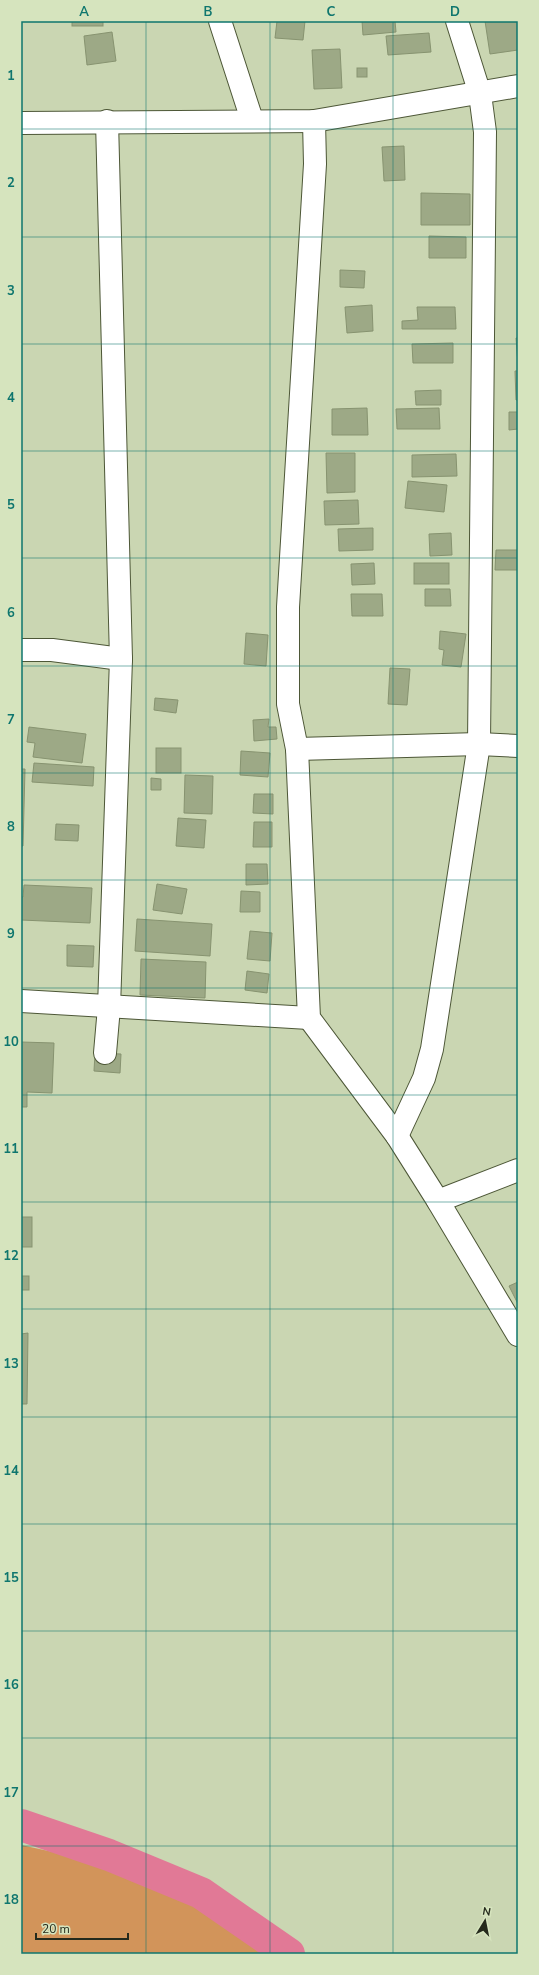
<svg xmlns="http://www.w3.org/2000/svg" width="539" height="1975" font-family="'Nunito Sans',sans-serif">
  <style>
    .green { fill: #d2945a }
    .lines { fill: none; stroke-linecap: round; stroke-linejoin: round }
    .canal { stroke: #e17996; stroke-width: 32 }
    .building { fill: #9da986; stroke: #879370 }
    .street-casing { stroke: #4d5737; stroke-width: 24 }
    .street { stroke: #fff; stroke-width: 22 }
    .grid { fill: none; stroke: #0f766e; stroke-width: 1; stroke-opacity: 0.55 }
    .neatline { fill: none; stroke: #0f766e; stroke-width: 1.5 }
    .grid-label { font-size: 13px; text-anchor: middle; font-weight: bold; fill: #0f766e }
  </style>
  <rect width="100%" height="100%" fill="#cad6b2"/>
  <path class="green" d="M21,1845L158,1875L276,1954H21Z"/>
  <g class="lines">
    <path class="canal" d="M21,1825L109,1855L201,1893L289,1954"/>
  </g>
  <g class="building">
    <rect x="72" y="21" width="31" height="5"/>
    <path d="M277,21H305L303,40L275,38Z"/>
    <path d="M362,21H395L396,32L363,35Z"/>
    <path d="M485,21H518V50L490,54Z"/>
    <path d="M112,32L116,61L87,65L84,36Z"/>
    <path d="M429,33L431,52L388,55L386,36Z"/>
    <path d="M340,49L342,88L314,89L312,50Z"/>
    <rect x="357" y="68" width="10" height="9"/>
    <path d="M404,146L405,180L384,181L382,147Z"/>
    <path d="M421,193L470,194V225H421Z"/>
    <path d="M429,236L466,237V258H429Z"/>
    <path d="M340,270L365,271L364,288L340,287Z"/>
    <path d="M372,305L373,331L347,333L345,307Z"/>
    <path d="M417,307H455L456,329H402V321L418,320Z"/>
    <path d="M516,338H518V364Z"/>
    <path d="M453,343V363H413L412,344Z"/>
    <path d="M515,371H518V400H516Z"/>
    <path d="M441,390V405H416L415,391Z"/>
    <path d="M367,408L368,435H332V409Z"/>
    <path d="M439,408L440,429H397L396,409Z"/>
    <path d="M509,412H518V429L509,430Z"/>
    <path d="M326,453H355V492L327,493Z"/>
    <path d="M456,454L457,476L412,477V455Z"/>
    <path d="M408,481L447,485L444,512L405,508Z"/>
    <path d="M358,500L359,524L325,525L324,501Z"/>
    <path d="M373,528V550L339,551L338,529Z"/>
    <path d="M451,533L452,555L430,556L429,534Z"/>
    <path d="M496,550H518V570H495Z"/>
    <path d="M374,563L375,584L352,585L351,564Z"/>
    <rect x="414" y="563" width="35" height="21"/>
    <path d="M425,589H450L451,606H425Z"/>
    <path d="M351,594H382L383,616H352Z"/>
    <path d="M440,631L466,634L461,667L442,665L444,650L439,649Z"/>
    <path d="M246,633L268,635L266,666L244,664Z"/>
    <path d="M390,668L410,669L407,705L388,704Z"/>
    <path d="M155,698L178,700L176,713L154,710Z"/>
    <path d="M269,719L268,727H276L277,739L254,741L253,720Z"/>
    <path d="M29,727L86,734L82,763L33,757L35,743L27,742Z"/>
    <rect x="156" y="748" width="25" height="25"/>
    <path d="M241,751L270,753L268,777L240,775Z"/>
    <path d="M34,763L94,767L93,786L32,782Z"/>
    <path d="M21,769H25L23,846H21Z"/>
    <path d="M185,775L213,776L212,814L184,813Z"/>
    <path d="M151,778L161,779V790H151Z"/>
    <path d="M254,794H273V814L253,813Z"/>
    <path d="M178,818L206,820L204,848L176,846Z"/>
    <path d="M254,822H272V847H253Z"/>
    <path d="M56,824L79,825L78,841L55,840Z"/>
    <path d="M246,864H267L268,884L246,885Z"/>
    <path d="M157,884L187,889L182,914L153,910Z"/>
    <path d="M24,885L92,888L90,923L21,920V897H23Z"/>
    <path d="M241,891L260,892V912H240Z"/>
    <path d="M137,919L212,924L210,956L135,951Z"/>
    <path d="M250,931L272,933L270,961L247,959Z"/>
    <path d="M67,945L94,946L93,967L67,966Z"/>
    <path d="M141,959L206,962L205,998L140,995Z"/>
    <path d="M247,971L269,974L267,993L245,990Z"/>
    <path d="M21,1042L54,1043L52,1093L27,1092V1107H21Z"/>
    <path d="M95,1053L121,1054L120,1073L94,1071Z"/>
    <rect x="21" y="1217" width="11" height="30"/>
    <rect x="21" y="1276" width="8" height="14"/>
    <path d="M518,1282V1304L509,1286Z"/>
    <path d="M28,1333L27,1404H21V1334Z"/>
  </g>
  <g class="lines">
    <defs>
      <g id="street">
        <path d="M220,21L252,120"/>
        <path d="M314,121L315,164L288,607V704L297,749L309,1018L397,1136L438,1201L518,1335"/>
        <path d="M21,123L314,121L518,86"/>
        <path d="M21,650H52L121,659"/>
        <path d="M297,749L479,744L518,746"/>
        <path d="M21,1001L309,1018"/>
        <path d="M105,1053L109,1007L121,659L107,121"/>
        <path d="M397,1136L424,1078L432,1049L479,744L485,132L480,94L457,21"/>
        <path d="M438,1201L518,1170"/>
      </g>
    </defs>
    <use href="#street" class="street-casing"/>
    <use href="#street" class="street"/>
  </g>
  <path class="grid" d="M146,21V1954M270,21V1954M393,21V1954M21,129H518M21,237H518M21,344H518M21,451H518M21,558H518M21,666H518M21,773H518M21,880H518M21,988H518M21,1095H518M21,1202H518M21,1309H518M21,1417H518M21,1524H518M21,1631H518M21,1738H518M21,1846H518"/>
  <rect width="539" height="1975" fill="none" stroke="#d6e4be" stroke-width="44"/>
  <g transform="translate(485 1921) rotate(10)" stroke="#d6e4be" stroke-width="3" paint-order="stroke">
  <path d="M0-3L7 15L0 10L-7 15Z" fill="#252a1c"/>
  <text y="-6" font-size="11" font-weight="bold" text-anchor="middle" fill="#252a1c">N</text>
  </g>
  <path d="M36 1933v6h92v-6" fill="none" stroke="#252a1c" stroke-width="2"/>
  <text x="42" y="1933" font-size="12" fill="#252a1c" stroke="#d6e4be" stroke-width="3" paint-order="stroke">20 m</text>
  <rect x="22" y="22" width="495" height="1931" class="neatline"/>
  <g class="grid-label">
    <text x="84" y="16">A</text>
    <text x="208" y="16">B</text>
    <text x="331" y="16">C</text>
    <text x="455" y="16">D</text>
    <text x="11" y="80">1</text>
    <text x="11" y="187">2</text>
    <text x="11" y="295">3</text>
    <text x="11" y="402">4</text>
    <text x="11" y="509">5</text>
    <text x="11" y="617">6</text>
    <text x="11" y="724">7</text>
    <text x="11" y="831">8</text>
    <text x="11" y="938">9</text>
    <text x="11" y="1046">10</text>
    <text x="11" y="1153">11</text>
    <text x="11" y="1260">12</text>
    <text x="11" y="1368">13</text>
    <text x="11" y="1475">14</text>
    <text x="11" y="1582">15</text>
    <text x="11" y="1689">16</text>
    <text x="11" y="1797">17</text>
    <text x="11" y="1904">18</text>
  </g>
</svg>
